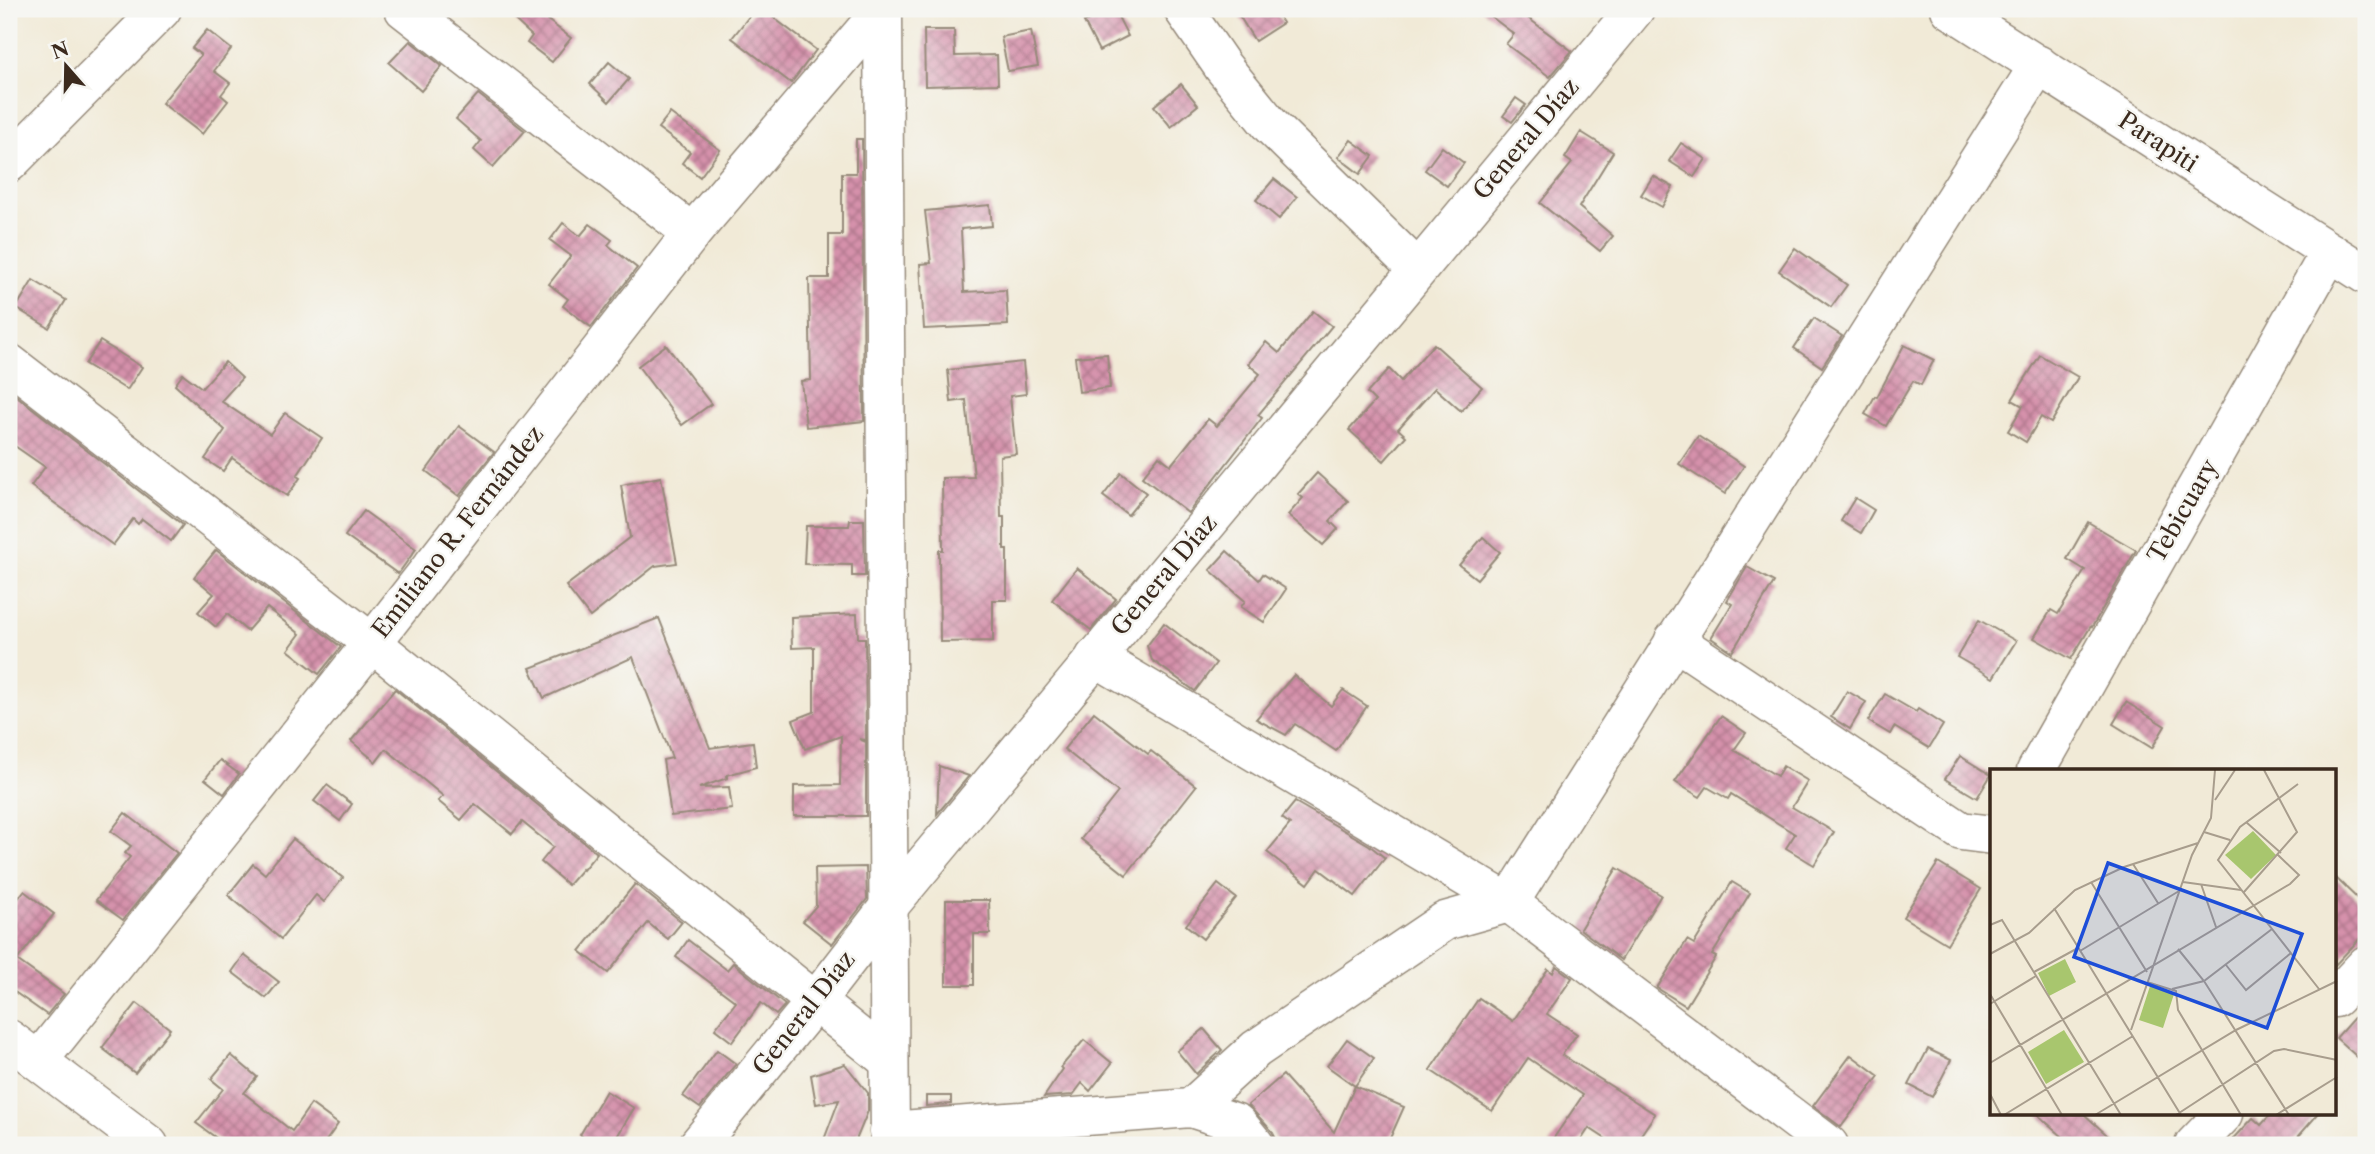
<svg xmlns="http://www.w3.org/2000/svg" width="2375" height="1154" font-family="'Libre Caslon Text',serif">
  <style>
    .building { fill: url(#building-cross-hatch) }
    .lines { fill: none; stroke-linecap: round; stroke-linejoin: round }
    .minor-casing { stroke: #968a7a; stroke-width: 41 }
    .minor { stroke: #fff; stroke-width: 38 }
    .labels { text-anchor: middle; stroke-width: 5; stroke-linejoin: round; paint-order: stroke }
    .street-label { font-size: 24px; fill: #3b2a1e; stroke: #f6f6f2 }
    .inset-road { fill: none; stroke: #a89d8d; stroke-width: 2 }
    .view { fill: #1d4ed8; fill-opacity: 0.15; stroke: #1d4ed8; stroke-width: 3.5 }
    .inset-edge { fill: none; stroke: #3b2a1e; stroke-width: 3.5 }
  </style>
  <defs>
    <pattern id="building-cross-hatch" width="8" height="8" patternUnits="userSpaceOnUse" patternTransform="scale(1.75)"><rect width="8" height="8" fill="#d591ab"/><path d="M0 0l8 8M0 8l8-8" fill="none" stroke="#ae778b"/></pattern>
  </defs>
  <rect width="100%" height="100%" fill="#f6f6f2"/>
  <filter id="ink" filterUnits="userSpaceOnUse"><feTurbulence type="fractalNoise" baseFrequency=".0143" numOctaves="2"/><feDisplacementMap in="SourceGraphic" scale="14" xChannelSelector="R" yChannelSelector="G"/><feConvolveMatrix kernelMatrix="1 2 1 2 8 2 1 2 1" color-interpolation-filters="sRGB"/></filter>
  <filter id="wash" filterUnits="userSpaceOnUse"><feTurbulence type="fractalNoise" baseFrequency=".00686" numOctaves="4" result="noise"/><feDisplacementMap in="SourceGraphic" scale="28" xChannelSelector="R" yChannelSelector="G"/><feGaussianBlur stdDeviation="1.57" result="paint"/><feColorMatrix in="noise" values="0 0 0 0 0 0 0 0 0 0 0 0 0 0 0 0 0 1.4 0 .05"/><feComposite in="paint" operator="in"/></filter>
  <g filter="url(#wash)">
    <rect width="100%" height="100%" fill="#f1ead7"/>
    <g id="blocks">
      <g class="building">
        <path d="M503,9H533L571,38L552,62L527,43L532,36Z"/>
        <path d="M755,9H762L816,50L791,83L732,38Z"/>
        <path d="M1110,9H1114L1128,36L1099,51L1084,22Z"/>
        <path d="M1235,9H1274L1283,23L1255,41Z"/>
        <path d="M1481,9H1516L1572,51L1550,77L1506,44L1514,34Z"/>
        <path d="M207,30L231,49L214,71L230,83L221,95L228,101L202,134L162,103L201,55L192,48Z"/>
        <path d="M924,30H954L955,56L997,55L998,84L925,86Z"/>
        <path d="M1031,31L1038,66L1008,71L1001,37Z"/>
        <path d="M410,41L442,66L421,91L389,63Z"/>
        <path d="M609,62L629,79L609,102L590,84Z"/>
        <path d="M1181,84L1198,105L1171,127L1154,106Z"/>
        <path d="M478,94L525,131L493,167L474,150L481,141L456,119Z"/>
        <path d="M1516,98L1526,105L1512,122L1503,116Z"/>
        <path d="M670,113L720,150L700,177L682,163L690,152L658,128Z"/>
        <path d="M1581,132L1613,152L1579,207L1613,236L1600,251L1540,203L1572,163L1565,158Z"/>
        <path d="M856,139H862L864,421L806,427L801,381L811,380L809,278H829V235H842V173H856Z"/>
        <path d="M1351,140L1373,156L1360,174L1338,157Z"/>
        <path d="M1681,143L1706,159L1694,177L1669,161Z"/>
        <path d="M1442,147L1464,163L1447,186L1425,170Z"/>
        <path d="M1653,176L1673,187L1662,207L1641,195Z"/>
        <path d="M1274,179L1297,197L1279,219L1256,200Z"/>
        <path d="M990,205L992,226L961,229L964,292L1006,290L1008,325L924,329L920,264L931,263L925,211Z"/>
        <path d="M563,223L580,236L590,224L612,240L608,245L637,268L591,327L563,306L568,299L549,284L571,256L550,240Z"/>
        <path d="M1795,248L1847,285L1831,307L1779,271Z"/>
        <path d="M33,280L66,300L49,328L16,308Z"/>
        <path d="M1313,311L1332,326L1258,415L1262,418L1188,513L1142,477L1159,456L1171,465L1208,419L1217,426L1260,374L1248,364L1266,342L1279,353Z"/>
        <path d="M1814,318L1842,336L1822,367L1794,348Z"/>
        <path d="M100,341L142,367L127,390L85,364Z"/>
        <path d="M1434,344L1482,387L1461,411L1435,388L1398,429L1406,436L1384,461L1349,430L1375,401L1367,393L1389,369L1401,381Z"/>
        <path d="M666,345L711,404L682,425L638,366Z"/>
        <path d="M1904,345L1934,360L1921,385L1913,381L1886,426L1865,414L1875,396L1877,397Z"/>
        <path d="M1107,354L1110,388L1079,392L1075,357Z"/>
        <path d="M2040,355L2078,377L2051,423L2041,417L2026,442L2008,431L2023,406L2012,400Z"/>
        <path d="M225,362L242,378L221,401L270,434L285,413L322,438L297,476L300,478L287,496L232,458L223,471L205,459L225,430L175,385L183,374L202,388Z"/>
        <path d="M1023,362L1026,394L1010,396L1016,454L1000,456L1001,517H1004V549H1007V600H993V641L940,642L939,550H943L942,478L974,477L966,400L951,402L948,370Z"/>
        <path d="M9,390L183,525L171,541L142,519L138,524L133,519L113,545L31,486L45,467L9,442Z"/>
        <path d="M459,426L494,452L459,496L426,471Z"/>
        <path d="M1698,436L1744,466L1725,494L1679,464Z"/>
        <path d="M1121,473L1146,493L1128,515L1103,496Z"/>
        <path d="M1317,473L1348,501L1330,521L1338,529L1323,545L1288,515L1303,498L1298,494Z"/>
        <path d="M661,477L677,563L655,566L590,617L566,586L630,537L621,485Z"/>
        <path d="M1855,498L1874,510L1861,533L1841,521Z"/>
        <path d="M364,511L416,549L398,574L345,536Z"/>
        <path d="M850,520H864L865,576H852V565L804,564L806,526H849Z"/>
        <path d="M2088,522L2136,550L2092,627L2091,626L2071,659L2034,638L2051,610L2058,614L2085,570L2067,559Z"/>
        <path d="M1483,537L1500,552L1477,579L1459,565Z"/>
        <path d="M216,550L341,647L319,674L288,650L300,634L267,608L247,631L227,614L216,627L198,612L214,594L194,577Z"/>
        <path d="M1227,551L1259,580L1263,574L1286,589L1264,622L1241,607L1245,601L1210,570Z"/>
        <path d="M1747,567L1774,582L1732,652L1711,638L1732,604L1727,601Z"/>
        <path d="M1077,568L1116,599L1091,630L1052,600Z"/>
        <path d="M857,614L858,638H865L866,740L859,739L866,742V816H794V786L840,785L841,736L805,749L793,720L814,712V647L792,648L791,617Z"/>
        <path d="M659,618L710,748L753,742L756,767L727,775V778L699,788L729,787L732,809L671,816L663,760L672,758L633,657L544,698L530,668Z"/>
        <path d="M1979,620L2016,641L1993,678L1957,657Z"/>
        <path d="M1164,623L1216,663L1195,691L1152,660L1147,646Z"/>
        <path d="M1294,675L1331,706L1343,690L1367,706L1336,751L1295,724L1286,735L1256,719Z"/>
        <path d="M395,689L597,853L583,870L582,869L568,885L541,862L553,847L522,822L512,834L475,804L461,820L438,801L443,796L386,749L376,762L351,741Z"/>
        <path d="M1847,691L1866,702L1850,729L1831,717Z"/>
        <path d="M1885,694L1916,712L1918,709L1943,725L1929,748L1894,727L1890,734L1868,721Z"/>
        <path d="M2126,702L2165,726L2152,748L2113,724Z"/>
        <path d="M1094,712L1148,754L1151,751L1196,786L1126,875L1081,839L1118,792L1064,749Z"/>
        <path d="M1721,716L1746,733L1734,750L1777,776L1783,766L1808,781L1792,807L1834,832L1814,865L1786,848L1795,834L1731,794L1728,799L1707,787L1700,797L1675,782Z"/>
        <path d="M1960,756L1991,775L1977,798L1945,779Z"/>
        <path d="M220,760L239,774L224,794L205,779Z"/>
        <path d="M939,766L969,776L937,814Z"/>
        <path d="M327,785L352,804L340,821L314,801Z"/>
        <path d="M1295,802L1369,845L1385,858L1355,896L1319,869L1308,884L1267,852L1290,824L1282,818Z"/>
        <path d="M125,813L177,853L123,920L96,900L130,857L125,853L131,846L111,831Z"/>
        <path d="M293,839L343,878L324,902L316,895L281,939L228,895L253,864L265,874Z"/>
        <path d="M1938,863L1981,889L1947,944L1903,917Z"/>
        <path d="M866,867L867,899L832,944L803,921L816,906L815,868Z"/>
        <path d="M1617,868L1661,895L1621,960L1580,929Z"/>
        <path d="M2335,877L2366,907V932L2335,965Z"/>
        <path d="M1732,882L1750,893L1712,955L1716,957L1686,1006L1657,988L1687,940L1694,944Z"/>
        <path d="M635,884L682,922L668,939L648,923L608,973L580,951Z"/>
        <path d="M1218,884L1236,898L1203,939L1186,925Z"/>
        <path d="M24,891L54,914L17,960L64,994L47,1015L9,988V910Z"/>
        <path d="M946,900H989L990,934H974V985H946Z"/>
        <path d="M688,940L727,970L733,963L785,1005L776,1015L761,1003L732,1042L715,1029L736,1002L676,957Z"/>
        <path d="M244,955L279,982L266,998L232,972Z"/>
        <path d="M1556,966L1572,978L1547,1014L1577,1034L1562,1055L1655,1114L1634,1145H1615L1589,1128L1578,1145H1549L1583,1095L1528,1058L1492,1111L1430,1070L1479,998L1513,1021L1548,969L1553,973Z"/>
        <path d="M137,1003L170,1029L135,1073L102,1048Z"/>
        <path d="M2366,1004V1065L2336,1038Z"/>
        <path d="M1204,1029L1222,1050L1196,1074L1177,1051Z"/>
        <path d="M1347,1039L1374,1058L1355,1086L1327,1066Z"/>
        <path d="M1084,1040L1112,1063L1090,1091L1082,1083L1073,1095L1044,1097L1063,1069L1061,1067Z"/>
        <path d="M1928,1049L1951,1060L1932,1097L1909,1085Z"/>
        <path d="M717,1050L736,1064L700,1108L683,1096Z"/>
        <path d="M231,1055L257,1077L244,1093L292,1131L311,1104L338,1124L323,1145H226L196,1123L223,1089L211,1079Z"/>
        <path d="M1851,1055L1879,1076L1841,1127L1813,1106Z"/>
        <path d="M845,1064L868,1093V1111L854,1145H822L839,1100L816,1104L811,1075Z"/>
        <path d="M1283,1075L1334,1132L1355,1086L1404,1107L1387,1145H1279L1272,1131L1248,1105Z"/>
        <path d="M606,1091L634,1108L612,1145H597L580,1135Z"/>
        <path d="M926,1096H951V1104L926,1106Z"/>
        <path d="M2037,1114H2084L2118,1145H2072Z"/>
        <path d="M2271,1114H2318L2291,1145H2228L2253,1118L2261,1125Z"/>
      </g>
    </g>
  </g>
  <g filter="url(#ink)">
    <use href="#blocks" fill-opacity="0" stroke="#968a7a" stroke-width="2"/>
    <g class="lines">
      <defs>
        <g id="minor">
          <path d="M404,9L692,233"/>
          <path d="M883,9L890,1145"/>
          <path d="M1183,9L1223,67L1271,126L1417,269"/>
          <path d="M1950,9L2366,275"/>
          <path d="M9,163L162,9"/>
          <path d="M9,363L372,643L889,1061"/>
          <path d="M1674,640L1961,831L1992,835"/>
          <path d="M1095,657L1509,903L1829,1145"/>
          <path d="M2036,771L2330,252"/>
          <path d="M2335,998L2366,965"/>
          <path d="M9,1039L149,1145"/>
          <path d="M39,1060L372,643L692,233L883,9"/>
          <path d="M1191,1108L1256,1049L1445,921L1509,903L2039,65"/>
          <path d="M889,1131L1191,1108L1237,1123L1255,1145"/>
          <path d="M698,1145L815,1002L890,905L1635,9"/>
          <path d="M2194,1145L2224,1114"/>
        </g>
      </defs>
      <use href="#minor" class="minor-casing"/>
      <use href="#minor" class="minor"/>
    </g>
  </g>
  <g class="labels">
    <g class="street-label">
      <text transform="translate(1526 139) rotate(-50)" y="8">General Díaz</text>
      <text transform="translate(2158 142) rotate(33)" y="8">Parapiti</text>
      <text transform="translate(2183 511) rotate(-60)" y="8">Tebicuary</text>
      <text transform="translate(458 532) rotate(-52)" y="8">Emiliano R. Fernández</text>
      <text transform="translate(1164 575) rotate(-50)" y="8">General Díaz</text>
      <text transform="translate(804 1013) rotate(-52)" y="8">General Díaz</text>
    </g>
  </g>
  <g transform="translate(1990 769)">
    <rect width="346" height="346" fill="#f1ead7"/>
    <path d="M263,62L286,86L261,110L235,86Z" fill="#a8c66e"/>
    <path d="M74,261L94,293L56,315L38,283Z" fill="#a8c66e"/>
    <path d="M75,190L86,213L59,227L48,204ZM160,217L184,225L173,259L149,251Z" fill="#a8c66e"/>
    <path class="inset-road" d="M308,15L250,58L228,91L329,220M225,31L245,1M256,53L291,84M214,63L240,71M143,95L168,134M101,113L157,203M193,113L251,121M211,115L226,158M254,123L307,63L274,1M64,139L191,346M0,156L12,151L131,346M188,180L214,212L299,346M90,182L189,122M0,185L39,164L85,121L134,98L208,74M236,196L256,221L301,184M44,203L88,179M157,213L186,222L188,241L251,346M182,220L214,212L282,160M0,225L72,346M0,235L46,207M141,261L202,86L221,49L225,1M0,294L300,115L309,106L288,86M0,325L11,346M14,346L143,267M105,346L246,261L347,212M186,346L284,282L294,280L347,291M286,346L347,308"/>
    <path class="view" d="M118,94L312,165L277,259L84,188Z"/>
    <rect width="346" height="346" class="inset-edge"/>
  </g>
  <rect width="2375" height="1154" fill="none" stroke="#f6f6f2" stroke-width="35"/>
  <g transform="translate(66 66) rotate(340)" stroke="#f6f6f2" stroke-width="5" paint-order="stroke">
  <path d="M0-5L12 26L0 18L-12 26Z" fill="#3b2a1e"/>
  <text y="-10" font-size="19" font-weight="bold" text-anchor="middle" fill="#3b2a1e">N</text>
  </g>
</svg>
